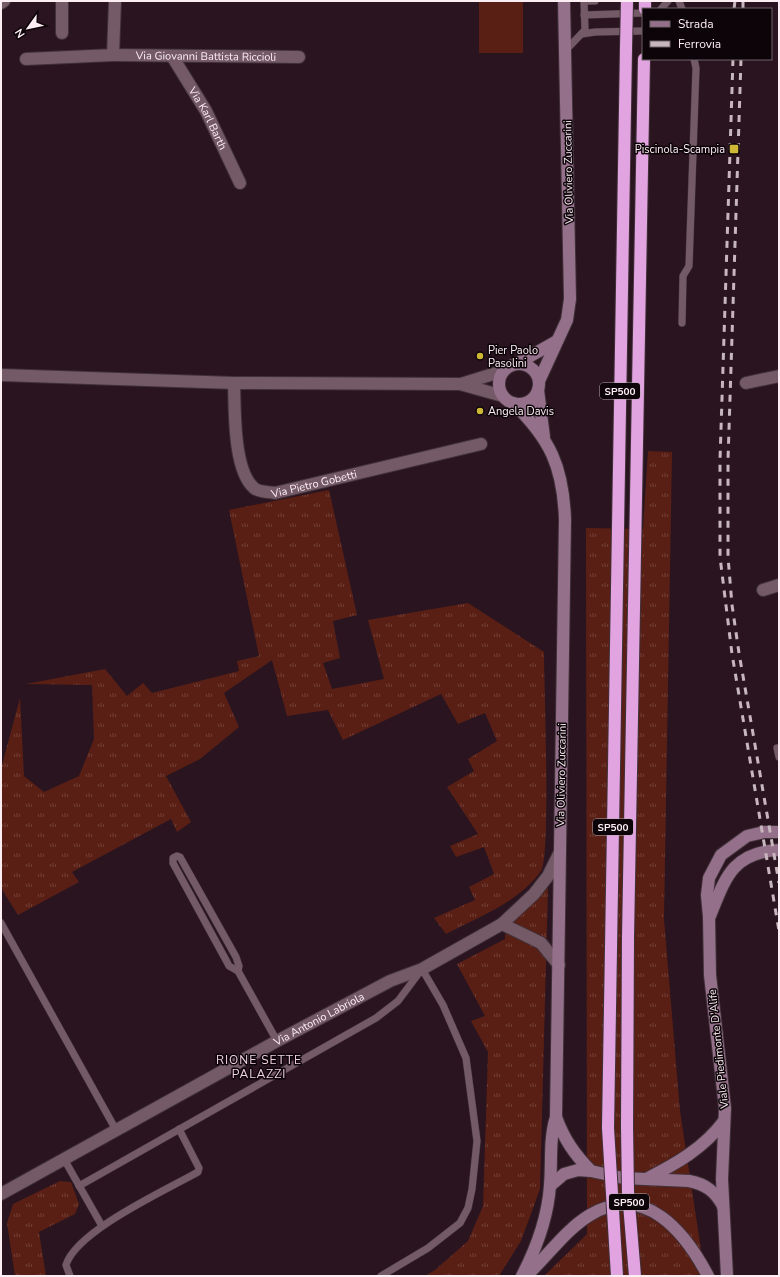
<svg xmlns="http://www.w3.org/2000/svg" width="780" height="1277" font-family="'Nunito Sans',sans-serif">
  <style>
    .grass { fill: url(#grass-tufts) }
    .garden { fill: #591f14 }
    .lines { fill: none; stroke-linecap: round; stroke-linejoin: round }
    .lane-casing { stroke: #403138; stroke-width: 8 }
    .street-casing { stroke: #403138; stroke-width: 14 }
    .secondary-casing { stroke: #403138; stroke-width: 14 }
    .highway-casing { stroke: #403138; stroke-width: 14 }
    .lane { stroke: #745a66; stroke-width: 7 }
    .street { stroke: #745a66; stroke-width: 12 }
    .secondary { stroke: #95708b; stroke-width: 12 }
    .highway { stroke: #e2a4e0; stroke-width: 12 }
    .rail { stroke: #c7b6be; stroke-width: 3; stroke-dasharray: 7 7; stroke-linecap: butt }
    .highway-bridge-casing { stroke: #403138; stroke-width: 14; stroke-linecap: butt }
    .highway-bridge { stroke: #e2a4e0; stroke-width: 12 }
    .poi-dot { fill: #d0b837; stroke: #0c0408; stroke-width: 1.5 }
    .labels { text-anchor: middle; stroke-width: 3; stroke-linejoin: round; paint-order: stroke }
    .shield { fill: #0c0408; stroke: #b5a8ad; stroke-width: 1 }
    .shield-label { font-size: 10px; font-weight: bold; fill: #fdeef4 }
    .street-label { font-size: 11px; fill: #fdeef4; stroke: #0c0408 }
    .poi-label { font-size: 11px; fill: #fdeef4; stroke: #0c0408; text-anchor: start }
    .neighbourhood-label { font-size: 12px; letter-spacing: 1px; fill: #f1d2e0; stroke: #0c0408 }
  </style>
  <defs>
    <pattern id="grass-tufts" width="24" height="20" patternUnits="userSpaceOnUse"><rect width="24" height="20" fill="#591f14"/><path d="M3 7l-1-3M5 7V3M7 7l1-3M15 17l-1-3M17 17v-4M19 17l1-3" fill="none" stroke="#724037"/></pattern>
  </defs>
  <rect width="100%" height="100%" fill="#29141f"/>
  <g class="grass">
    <path d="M648,451L672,452L664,919L680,1111L705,1276H544L587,1234L586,528L643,529Z"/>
    <path d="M329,490L357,615L333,621L340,658L323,663L332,689L384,679L368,620L468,603L544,652C544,681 551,857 541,871C519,902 479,917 446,934L434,918L475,900L469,887L494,874L484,847L456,857L450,846L478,834L447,787L474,771L468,759L497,741L485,713L458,724L441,694L343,740L328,710L287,716L272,660L224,693L239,727L200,759L166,776L191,822L177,832L171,819L72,872L79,882L18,915L1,888V769L20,698L24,776L44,792L79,776L94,739L92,685L26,684L105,669L127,696L143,683L152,693L239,671L237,661L259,656L229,510Z"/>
    <path d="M540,886L548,888L540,1189L521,1241L499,1276H425L435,1270L468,1241L483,1206L488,1052L471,1021L485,1016L457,964L505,939L506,921Z"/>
    <path d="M60,1181L71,1182L79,1204L75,1214L39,1232L46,1276H15L7,1223L13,1204Z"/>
  </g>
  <path class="garden" d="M523,1V53H479V2Z"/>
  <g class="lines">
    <defs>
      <g id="lane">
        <path d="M584,1H595"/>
        <path d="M679,1L682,9"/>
        <path d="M661,9L668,1"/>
        <path d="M584,15L643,13"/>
        <path d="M582,34L595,32L643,31"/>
        <path d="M565,51L585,30L584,1"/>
        <path d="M682,323L683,276L689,266L696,68L694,59"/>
        <path d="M777,748L779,757"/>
        <path d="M177,856L180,857L236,957L239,966L238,971L229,966L227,962L173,863V858Z"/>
        <path d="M1,923L116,1130"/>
        <path d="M238,971L277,1041"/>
        <path d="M64,1159L102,1226"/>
        <path d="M79,1186L376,1018L398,1001L422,969L443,1005L466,1058L477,1141L472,1189L468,1208L460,1223L428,1248L381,1276"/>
        <path d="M70,1276L66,1265C76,1231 166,1190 198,1172L199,1168L179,1129"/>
      </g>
      <g id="street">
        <path d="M62,1V33"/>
        <path d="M1,3L4,1"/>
        <path id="s1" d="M113,55L299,57"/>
        <path id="s2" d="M172,56L206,111L240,183"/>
        <path d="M26,59L113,55L115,1"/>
        <path d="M1,375L234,383L460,384L503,396"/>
        <path id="s3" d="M234,383C235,409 233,470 254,488C258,492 269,492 275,493L481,444"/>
        <path d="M746,383L779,376"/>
        <path d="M461,384L503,371"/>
        <path d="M763,590L779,585"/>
        <path d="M502,924L541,943L559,965"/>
        <path id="s4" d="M1,1194L277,1041L390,981L422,969L502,924L534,894L548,876L560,852"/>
      </g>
      <g id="secondary">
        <path d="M518,363L557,341"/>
        <circle cx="519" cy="384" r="20"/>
        <path d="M539,381L567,320L570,299L564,1"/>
        <path d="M538,390L544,437"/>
        <path d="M513,403C550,439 563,466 565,519L556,1117C549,1139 552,1162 550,1185C548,1217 537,1247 522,1276"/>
        <path d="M710,916C725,879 732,852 779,850"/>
        <path d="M556,1117C564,1139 574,1154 591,1171"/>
        <path d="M646,1179C676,1164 704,1148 724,1121"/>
        <path d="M550,1186L564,1174L578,1170L591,1171L623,1178L689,1181C705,1184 715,1191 723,1206"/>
        <path d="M526,1276C547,1257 565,1230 590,1215C645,1182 685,1232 708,1276"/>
        <path d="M727,1276L722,1179L725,1108L710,975L709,917L707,895L709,878L721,855L747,836L764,832H779"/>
      </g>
      <g id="highway">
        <path d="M645,9V1"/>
        <path d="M627,1127L628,937L644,59"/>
        <path d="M608,1128L626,48"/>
      </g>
    </defs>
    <use href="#lane" class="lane-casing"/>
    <use href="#street" class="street-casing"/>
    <use href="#secondary" class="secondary-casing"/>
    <use href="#highway" class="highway-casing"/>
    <use href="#lane" class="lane"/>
    <use href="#street" class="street"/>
    <use href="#secondary" class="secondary"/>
    <use href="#highway" class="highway"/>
    <g class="rail">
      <path d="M734,9L735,1"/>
      <path d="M743,9V1"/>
      <path d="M733,59L720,460V557L732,654L779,931"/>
      <path d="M741,59L728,460V557L732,605L739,653L779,883"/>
    </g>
    <defs>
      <g id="highway-bridge">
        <path d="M626,48L627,1"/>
        <path d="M627,1127L628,1192L635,1276"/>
        <path d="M608,1128L617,1276"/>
      </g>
    </defs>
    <use href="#highway-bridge" class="highway-bridge-casing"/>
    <use href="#highway-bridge" class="highway-bridge"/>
  </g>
  <g class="poi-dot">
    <rect x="729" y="144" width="10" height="10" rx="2"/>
    <circle cx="480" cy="356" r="4"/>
    <circle cx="480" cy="411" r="4"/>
  </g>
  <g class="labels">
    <g class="shield">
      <rect x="600" y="383" width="40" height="16" rx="3"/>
      <rect x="593" y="819" width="40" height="16" rx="3"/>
      <rect x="609" y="1194" width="40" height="16" rx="3"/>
    </g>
    <g class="shield-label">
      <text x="620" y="395">SP500</text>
      <text x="613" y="831">SP500</text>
      <text x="629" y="1206">SP500</text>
    </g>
    <g class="street-label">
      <text dy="4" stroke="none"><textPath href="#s1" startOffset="93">Via Giovanni Battista Riccioli</textPath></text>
      <text dy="4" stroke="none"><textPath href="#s2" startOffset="72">Via Karl Barth</textPath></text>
      <text transform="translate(568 172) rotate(-91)" y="4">Via Oliviero Zuccarini</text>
      <text dy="4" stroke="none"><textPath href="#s3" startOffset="171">Via Pietro Gobetti</textPath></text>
      <text transform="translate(561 775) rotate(-89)" y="4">Via Oliviero Zuccarini</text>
      <text dy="4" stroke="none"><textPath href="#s4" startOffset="363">Via Antonio Labriola</textPath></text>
      <text transform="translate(718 1049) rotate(-96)" y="4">Viale Piedimonte D'Alife</text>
    </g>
    <g class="poi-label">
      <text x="725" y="153" text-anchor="end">Piscinola-Scampia</text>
      <text x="488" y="354">Pier Paolo<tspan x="488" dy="13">Pasolini</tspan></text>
      <text x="488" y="415">Angela Davis</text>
    </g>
    <g class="neighbourhood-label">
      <text x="259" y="1064">RIONE SETTE<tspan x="259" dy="14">PALAZZI</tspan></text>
    </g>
  </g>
  <rect width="780" height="1277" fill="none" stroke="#fdeef4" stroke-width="4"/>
  <rect x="642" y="8" width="130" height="52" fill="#0c0408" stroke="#6c6266"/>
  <rect x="650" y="21" width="20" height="6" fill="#95708b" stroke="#6c6266"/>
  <text x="678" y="28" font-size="12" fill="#fdeef4">Strada</text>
  <rect x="650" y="41" width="20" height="6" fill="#c7b6be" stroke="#6c6266"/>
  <text x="678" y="48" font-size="12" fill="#fdeef4">Ferrovia</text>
  <g transform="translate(28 28) rotate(237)" stroke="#0c0408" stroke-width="3" paint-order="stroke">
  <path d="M0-3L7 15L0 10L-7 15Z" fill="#fdeef4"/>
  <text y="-6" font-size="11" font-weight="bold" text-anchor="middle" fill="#fdeef4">N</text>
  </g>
</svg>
